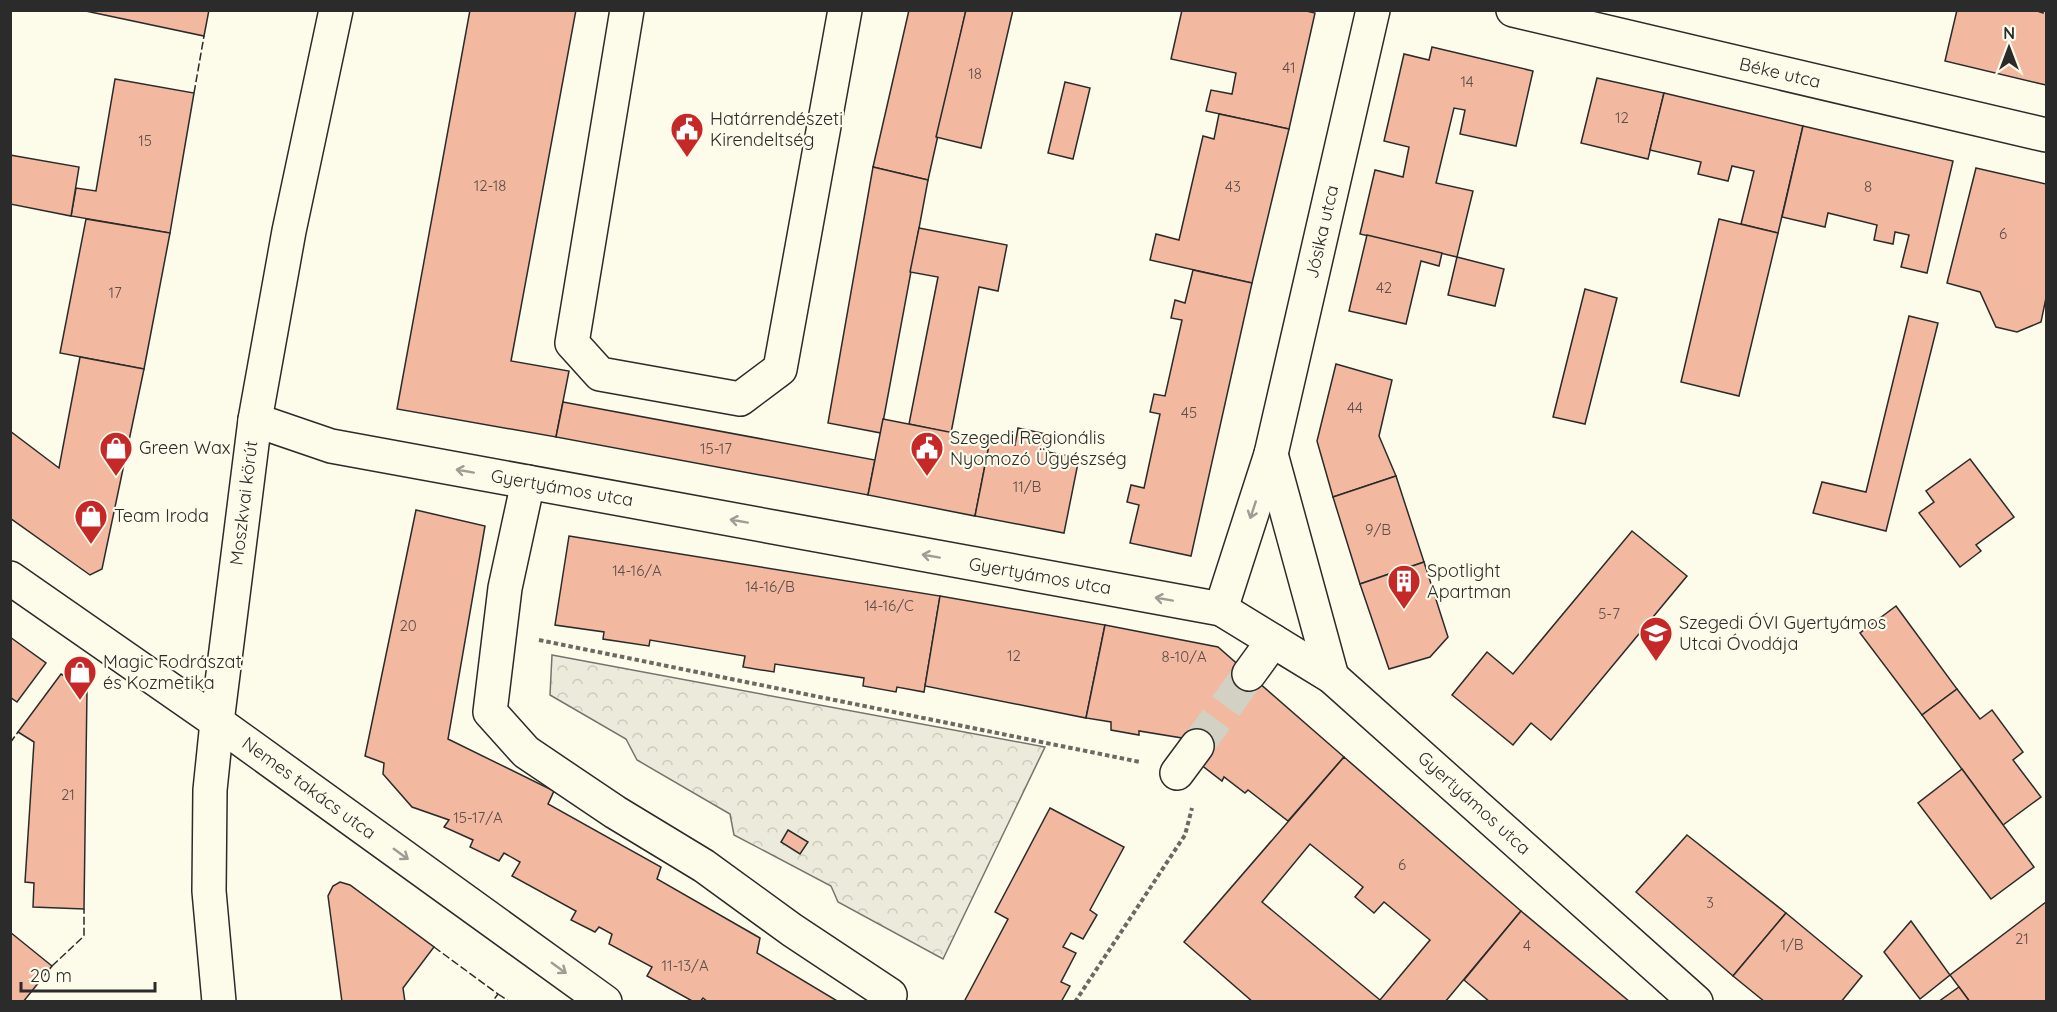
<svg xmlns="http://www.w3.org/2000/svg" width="2057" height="1012" font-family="Quicksand,sans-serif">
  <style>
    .park { fill: url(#park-crowns); stroke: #74746e; stroke-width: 1.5 }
    .building { fill: #f2b8a0; stroke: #2b2b2b; stroke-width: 1.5; fill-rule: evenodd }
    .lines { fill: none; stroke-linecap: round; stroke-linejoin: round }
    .minor-tunnel { stroke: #d3d1c4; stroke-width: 33; stroke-dasharray: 33 16; stroke-linecap: butt }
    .minor-casing { stroke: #2b2b2b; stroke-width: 36 }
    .major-casing { stroke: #2b2b2b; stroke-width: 36 }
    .path { stroke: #6a6964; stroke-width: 4; stroke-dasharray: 4.5 3; stroke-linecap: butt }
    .minor { stroke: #fdfbea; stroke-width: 33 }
    .major { stroke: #fdfbea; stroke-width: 33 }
    .fence { stroke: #2b2b2b; stroke-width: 1.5; stroke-dasharray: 8 3; stroke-linecap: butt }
    .oneway { stroke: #9e9d94 }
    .labels { text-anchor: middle; stroke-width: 4.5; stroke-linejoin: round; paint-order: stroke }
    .number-label { font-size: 15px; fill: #5d4e48 }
    .street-label { font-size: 18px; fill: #2b2b2b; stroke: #fdfbea }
    .poi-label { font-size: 18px; fill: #2b2b2b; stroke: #fdfbea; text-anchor: start }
  </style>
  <defs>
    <pattern id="park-crowns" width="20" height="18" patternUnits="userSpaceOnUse" patternTransform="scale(1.5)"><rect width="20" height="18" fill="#ecebdb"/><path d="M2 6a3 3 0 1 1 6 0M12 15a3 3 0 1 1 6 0" fill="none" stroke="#cbcabc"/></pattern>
  </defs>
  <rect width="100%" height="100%" fill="#fdfbea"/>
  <path class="park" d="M552,655L1045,747L943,959L838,902L831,886L734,835L730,814L637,760L626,739L550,695Z"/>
  <g class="building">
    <path d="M81,10H209L204,36Z"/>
    <path d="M470,10H576L511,361L569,371L556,437L397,409Z"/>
    <path d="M909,10H966L928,180L873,167Z"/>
    <path d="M966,10H1013L981,148L936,137Z"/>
    <path d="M1182,10H1302L1315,13L1289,129L1206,111L1211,90L1232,94L1236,73L1171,59Z"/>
    <path d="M1957,10H2034L2043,13V10H2046V85L1945,61Z"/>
    <path d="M1432,47L1533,71L1516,146L1460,134L1465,110L1454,108L1436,183L1473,191L1457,257L1360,234L1375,170L1403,177L1409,147L1384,141L1404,54L1429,60Z"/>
    <path d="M1597,78L1664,93L1648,159L1581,143Z"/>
    <path d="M115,79L194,93L170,233L71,216L76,188L96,191Z"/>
    <path d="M1065,82L1090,88L1073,159L1048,153Z"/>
    <path d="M1664,93L1803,126L1778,233L1741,224L1754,171L1732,166L1728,181L1698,174L1701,162L1650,150Z"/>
    <path d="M1219,114L1289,129L1252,283L1150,260L1156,234L1179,240L1203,136L1214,139Z"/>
    <path d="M1803,126L1953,161L1927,273L1901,267L1909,235L1895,232L1893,244L1874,240L1877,225L1828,213L1825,227L1782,217Z"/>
    <path d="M10,155L79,167L71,216L10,204Z"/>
    <path d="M873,167L928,180L881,433L828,423Z"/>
    <path d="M1976,168L2046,184V298L2041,322L2017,332L1996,327L1980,292L1947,283Z"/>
    <path d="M86,219L170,233L144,369L60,353Z"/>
    <path d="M1719,219L1778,233L1739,396L1681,382Z"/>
    <path d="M919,228L1007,245L998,291L979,287L951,433L909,424L938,277L910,272Z"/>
    <path d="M1367,235L1442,253L1439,266L1421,261L1406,324L1349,311Z"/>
    <path d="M1457,257L1504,269L1495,306L1448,295Z"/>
    <path d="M1193,270L1252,283L1191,556L1130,543L1139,505L1127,502L1131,485L1144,488L1160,414L1150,412L1154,394L1165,396L1182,320L1171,318L1175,300L1185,303Z"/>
    <path d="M1585,289L1617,298L1585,424L1553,417Z"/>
    <path d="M1909,316L1938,323L1886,531L1813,513L1822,482L1866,492Z"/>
    <path d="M80,357L144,369L102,569L90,575L10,518V431L59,468Z"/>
    <path d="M1336,364L1392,380L1379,436L1396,476L1333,497L1317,441Z"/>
    <path d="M563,402L875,460L868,495L556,437Z"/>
    <path d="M883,419L990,440L975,516L868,495Z"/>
    <path d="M1018,428L1051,435L1048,452L1079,458L1064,533L975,516L990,440L1015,445Z"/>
    <path d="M1970,459L2014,517L1976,545L1981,551L1960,567L1919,513L1934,502L1926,491Z"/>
    <path d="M1396,476L1424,562L1360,584L1333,497Z"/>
    <path d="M416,510L485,526L448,739L554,791L548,804L661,867L657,879L760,938L757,953L839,1002H708L703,998L700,1002H694L647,976L652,967L609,944L612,934L599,927L595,932L571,920L576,911L512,876L520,862L504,853L499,861L470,847L473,840L444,827L449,820L412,807L383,774L384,763L365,756Z"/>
    <path d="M1632,531L1687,576L1551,740L1531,723L1513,745L1452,695L1487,652L1513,674Z"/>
    <path d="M569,536L940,596L924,692L897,687L896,692L863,686L864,678L775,664L774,672L743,667L745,656L650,640L649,646L603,639L604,632L555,625Z"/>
    <path d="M1424,562L1448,637L1430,657L1389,669L1360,584Z"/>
    <path d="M940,596L1105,625L1086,718L925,686Z"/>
    <path d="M1896,606L1957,689L1922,715L1860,633Z"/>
    <path d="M1105,625L1218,647L1344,757L1288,821L1248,790L1245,793L1224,777L1222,781L1200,764L1188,739L1139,731V735L1111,730V722L1086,718Z"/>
    <path d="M10,637L46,663L17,702L10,697Z"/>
    <path d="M61,674L87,690L84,909L33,907L34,883L25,882L34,742L18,732Z"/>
    <path d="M1957,689L1980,719L1992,710L2023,752L2013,760L2041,797L2003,825L1922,715Z"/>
    <path d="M1344,757L1521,911L1445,1002H1253L1184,942ZM1310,844L1363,887L1355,897L1374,913L1384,902L1430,940L1380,1000L1262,902Z"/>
    <path d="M1962,769L2034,867L1991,899L1918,803Z"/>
    <path d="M1050,808L1124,847L1090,910L1097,915L1083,939L1071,933L1063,947L1076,953L1061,982L1070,986L1061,1002H964L1008,919L995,912Z"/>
    <path d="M788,830L808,842L800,854L781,842Z"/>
    <path d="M1687,835L1786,913L1733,976L1636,892Z"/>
    <path d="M340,882L350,885L434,947L403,988L405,1002H342L328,896L333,886Z"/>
    <path d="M2046,902V1002H1970L1950,975Z"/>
    <path d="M1521,911L1630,1002H1490L1464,980Z"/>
    <path d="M1786,913L1862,976L1841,1002H1765L1733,976Z"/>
    <path d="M1911,921L1950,975L1920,999L1884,952Z"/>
    <path d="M10,932L52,966L23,1002H10Z"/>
    <path d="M1959,987L1970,1002H1938Z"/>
  </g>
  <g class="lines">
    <path class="minor-tunnel" d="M1197,746L1249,674"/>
    <defs>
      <g id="minor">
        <path d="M627,10L572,343L600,374L740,399L780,369L845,10"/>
        <path d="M1513,10L2046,135"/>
        <path d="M255,420L331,446L1221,609L1332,677L1696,1002"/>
        <path d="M1271,454L1332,677"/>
        <path d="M528,482L505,588L490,712L526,752L615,812L704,866L792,930L890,995L888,1002"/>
        <path d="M10,578L217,722L605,1002"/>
        <path d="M1221,609L1271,454L1373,10"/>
        <path d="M1249,674L1273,641"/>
        <path d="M1177,773L1197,746"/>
      </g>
      <path id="major" d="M219,1002L209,891L210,790L217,722L255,420L289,231L336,10"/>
    </defs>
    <use href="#minor" class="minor-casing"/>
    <use href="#major" class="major-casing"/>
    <g class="path">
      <path d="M539,640L1140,762"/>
      <path d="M1075,1002L1185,835L1192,808"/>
    </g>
    <use href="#minor" class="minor"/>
    <use href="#major" class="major"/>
    <g class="fence">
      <path d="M194,93L204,36"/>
      <path d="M10,743L18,732"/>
      <path d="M434,947L498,994L492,1002"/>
      <path d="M52,966L84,936V909"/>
      <path d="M498,994L510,1002"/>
    </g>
  </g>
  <defs><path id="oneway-shaft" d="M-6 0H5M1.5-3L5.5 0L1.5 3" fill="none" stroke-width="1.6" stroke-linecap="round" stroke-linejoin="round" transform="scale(1.5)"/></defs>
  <g class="oneway">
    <use href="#oneway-shaft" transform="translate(465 471) rotate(-170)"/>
    <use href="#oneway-shaft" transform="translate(1253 510) rotate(108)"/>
    <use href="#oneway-shaft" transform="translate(739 521) rotate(-170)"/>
    <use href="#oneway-shaft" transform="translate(931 556) rotate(-170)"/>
    <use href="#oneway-shaft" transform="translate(1164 599) rotate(-170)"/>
    <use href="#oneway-shaft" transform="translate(401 854) rotate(36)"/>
    <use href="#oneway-shaft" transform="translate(559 968) rotate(36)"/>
  </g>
  <defs>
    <symbol id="civic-pin" viewBox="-11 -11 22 30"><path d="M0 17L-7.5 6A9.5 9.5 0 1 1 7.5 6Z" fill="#c62828" stroke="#fdfbea"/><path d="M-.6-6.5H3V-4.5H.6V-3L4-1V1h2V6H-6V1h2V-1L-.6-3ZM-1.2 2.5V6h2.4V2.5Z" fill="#fff"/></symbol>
    <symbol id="shop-pin" viewBox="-11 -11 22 30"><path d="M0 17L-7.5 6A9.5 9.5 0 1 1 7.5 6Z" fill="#c62828" stroke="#fdfbea"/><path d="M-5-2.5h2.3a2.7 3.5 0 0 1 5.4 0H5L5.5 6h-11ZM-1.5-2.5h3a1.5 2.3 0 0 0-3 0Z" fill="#fff"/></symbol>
    <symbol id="building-pin" viewBox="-11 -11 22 30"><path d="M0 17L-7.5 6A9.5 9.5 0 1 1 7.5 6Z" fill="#c62828" stroke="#fdfbea"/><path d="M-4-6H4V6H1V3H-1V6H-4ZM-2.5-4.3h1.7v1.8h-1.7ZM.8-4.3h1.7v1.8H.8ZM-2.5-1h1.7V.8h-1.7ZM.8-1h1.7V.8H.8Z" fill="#fff"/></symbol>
    <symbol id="school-pin" viewBox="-11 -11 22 30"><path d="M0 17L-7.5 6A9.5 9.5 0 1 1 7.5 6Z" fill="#c62828" stroke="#fdfbea"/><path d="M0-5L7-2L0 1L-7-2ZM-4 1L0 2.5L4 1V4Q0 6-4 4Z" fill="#fff"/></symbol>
  </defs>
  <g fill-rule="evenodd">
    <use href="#civic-pin" x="668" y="110" width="38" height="52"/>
    <use href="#shop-pin" x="97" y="429" width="38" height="52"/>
    <use href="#civic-pin" x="908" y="429" width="38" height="52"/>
    <use href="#shop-pin" x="72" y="497" width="38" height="52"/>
    <use href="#building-pin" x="1385" y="562" width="38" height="52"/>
    <use href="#school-pin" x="1637" y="614" width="38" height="52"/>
    <use href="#shop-pin" x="61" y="653" width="38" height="52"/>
  </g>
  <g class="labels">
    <g class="number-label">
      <text x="1289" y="73">41</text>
      <text x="975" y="79">18</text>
      <text x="1467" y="87">14</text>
      <text x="1622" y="123">12</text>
      <text x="145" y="146">15</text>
      <text x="490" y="191">12-18</text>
      <text x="1233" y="192">43</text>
      <text x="1868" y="192">8</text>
      <text x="2003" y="239">6</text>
      <text x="1384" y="293">42</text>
      <text x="115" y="298">17</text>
      <text x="1355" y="413">44</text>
      <text x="1189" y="418">45</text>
      <text x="716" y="454">15-17</text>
      <text x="1027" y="492">11/B</text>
      <text x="1378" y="535">9/B</text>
      <text x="637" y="576">14-16/A</text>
      <text x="770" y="592">14-16/B</text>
      <text x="889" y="611">14-16/C</text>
      <text x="1609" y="619">5-7</text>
      <text x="408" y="631">20</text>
      <text x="1014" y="661">12</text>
      <text x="1184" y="662">8-10/A</text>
      <text x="68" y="800">21</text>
      <text x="478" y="823">15-17/A</text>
      <text x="1402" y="870">6</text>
      <text x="1710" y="908">3</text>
      <text x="2022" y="944">21</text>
      <text x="1792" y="950">1/B</text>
      <text x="1527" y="951">4</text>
      <text x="685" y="971">11-13/A</text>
    </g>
    <g class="street-label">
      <text transform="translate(1780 73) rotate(13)" y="6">Béke utca</text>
      <text transform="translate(1322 232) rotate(-77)" y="6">Jósika utca</text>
      <text transform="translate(562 488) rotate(10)" y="6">Gyertyámos utca</text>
      <text transform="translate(244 503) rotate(-83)" y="6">Moszkvai körút</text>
      <text transform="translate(1040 576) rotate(10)" y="6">Gyertyámos utca</text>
      <text transform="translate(309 788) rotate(36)" y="6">Nemes takács utca</text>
      <text transform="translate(1474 803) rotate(42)" y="6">Gyertyámos utca</text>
    </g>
    <g class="poi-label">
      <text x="710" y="125">Határrendészeti<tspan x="710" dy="21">Kirendeltség</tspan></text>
      <text x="950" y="444">Szegedi Regionális<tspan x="950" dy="21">Nyomozó Ügyészség</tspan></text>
      <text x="139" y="454">Green Wax</text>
      <text x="114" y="522">Team Iroda</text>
      <text x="1427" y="577">Spotlight<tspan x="1427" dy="21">Apartman</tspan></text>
      <text x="1679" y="629">Szegedi ÓVI Gyertyámos<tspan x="1679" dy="21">Utcai Óvodája</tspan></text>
      <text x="103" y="668">Magic Fodrászat<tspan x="103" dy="21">és Kozmetika</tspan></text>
    </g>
  </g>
  <rect width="2057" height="1012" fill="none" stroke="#2b2b2b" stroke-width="24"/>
  <g transform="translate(2009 48)" stroke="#fdfbea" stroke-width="4.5" paint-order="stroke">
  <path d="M0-4.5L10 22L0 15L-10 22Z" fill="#2b2b2b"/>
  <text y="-9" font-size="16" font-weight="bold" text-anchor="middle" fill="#2b2b2b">N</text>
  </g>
  <path d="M21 982v9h134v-9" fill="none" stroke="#2b2b2b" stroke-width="3"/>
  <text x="30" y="982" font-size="18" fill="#2b2b2b" stroke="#fdfbea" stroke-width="4.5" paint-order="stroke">20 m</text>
</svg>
